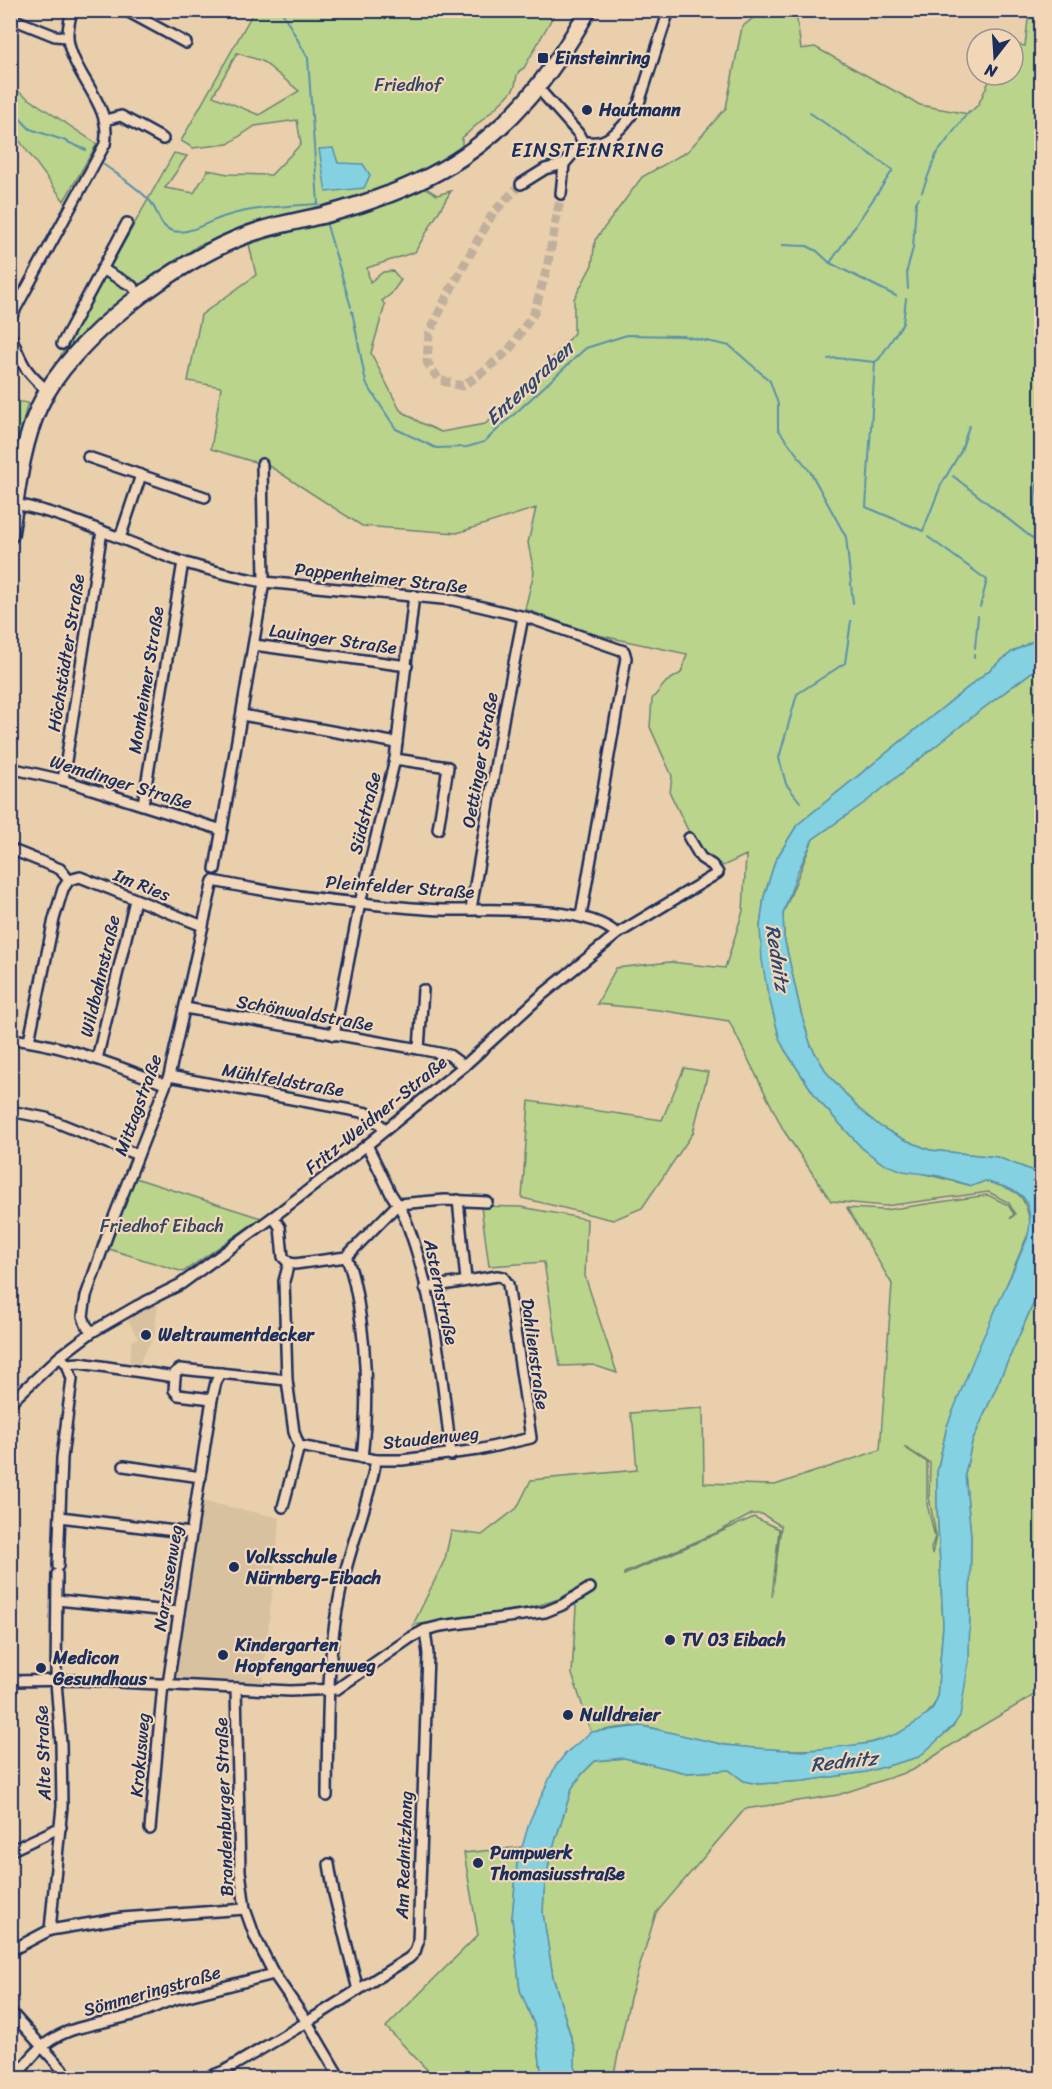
<svg xmlns="http://www.w3.org/2000/svg" width="1052" height="2089" font-family="Sriracha,sans-serif">
  <style>
    .built { fill: #d8c19f }
    .green { fill: #bad48b; stroke: #6a8274; stroke-width: 1.5; fill-rule: evenodd }
    .water { fill: #83d1e1; stroke: #5990ad; stroke-width: 1.5 }
    .lines { fill: none; stroke-linecap: round; stroke-linejoin: round }
    .stream { stroke: #5990ad; stroke-width: 2 }
    .minor-tunnel { stroke: #c0af9c; stroke-width: 9; stroke-dasharray: 9 4.5; stroke-linecap: butt }
    .minor-casing { stroke: #1b2f5e; stroke-width: 14 }
    .primary-casing { stroke: #1b2f5e; stroke-width: 20 }
    .minor { stroke: #f1d6b8; stroke-width: 9 }
    .primary { stroke: #f1d6b8; stroke-width: 15 }
    .poi-dot { fill: #1b2f5e; stroke: #f1d6b8; stroke-width: 2 }
    .labels { text-anchor: middle; stroke-width: 4.5; stroke-linejoin: round; paint-order: stroke }
    .poi-label { font-size: 18px; font-weight: bold; fill: #1b2f5e; stroke: #f1d6b8; text-anchor: start }
    .park-label { font-size: 18px; fill: #334865; stroke: #f1d6b8 }
    .street-label { font-size: 18px; fill: #1b2f5e; stroke: #f1d6b8 }
    .neighbourhood-label { font-size: 20px; letter-spacing: 1.5px; fill: #1b2f5e; stroke: #f1d6b8 }
    .water-label { font-size: 20px; font-style: italic; fill: #2b4772; stroke: #f1d6b8 }
  </style>
  <rect width="100%" height="100%" fill="#e9cfab"/>
  <filter id="ink" filterUnits="userSpaceOnUse"><feTurbulence type="fractalNoise" baseFrequency=".0167" numOctaves="2"/><feDisplacementMap in="SourceGraphic" scale="12" xChannelSelector="R" yChannelSelector="G"/><feConvolveMatrix kernelMatrix="1 2 1 2 8 2 1 2 1" color-interpolation-filters="sRGB"/></filter>
  <g filter="url(#ink)">
    <g class="built">
      <path d="M158,1305L154,1336L141,1359L140,1367L129,1366L132,1341L138,1338L127,1319L147,1306Z"/>
      <path d="M202,1501L280,1518L262,1687L174,1679L186,1616Z"/>
    </g>
    <g class="green">
      <path d="M254,11H556L524,68C514,72 518,80 514,88C511,95 471,130 462,138V149L414,181L437,195L451,191L415,252L367,268L370,282L383,272L393,271L401,280L391,294L382,301L385,305L371,353L400,410L419,422L441,432L485,424L517,399L574,333V299L592,265L595,240L642,177L688,151L726,108L742,27L762,11H817L796,13L801,49L815,47L920,105L968,114L978,105L992,75H1013V44L1025,46L1029,11H1041V637L1012,652L797,825L775,861L764,897L760,927L767,989L780,1040L785,1050L818,1100L862,1148L882,1163L972,1186L985,1181C1019,1193 1024,1189 1031,1227L947,1426L937,1472V1504L943,1625L937,1699C909,1759 781,1753 726,1745C705,1741 684,1736 663,1731C656,1729 648,1726 641,1726C625,1726 607,1730 591,1732L572,1674L576,1607L571,1594C523,1615 466,1618 413,1625L445,1559L451,1531L482,1535L517,1508L531,1480L637,1470L633,1424L630,1413L703,1408L704,1483L775,1485L880,1450L892,1284L847,1208L885,1210L988,1195L1008,1205L1014,1214L1010,1219L1015,1214L1009,1203L989,1192L885,1206L831,1201L784,1131L729,1021L659,1010L597,1004L616,968L670,962L725,968L743,911L746,855L723,866L697,849L670,793L672,776L650,727L652,699L666,682L681,673L687,654L593,634L525,609L534,572L528,543L536,508L457,533L362,526L271,467L211,449L221,387L188,381L201,315L256,275L249,244L307,227L305,214L199,245L139,287L97,323L55,366L174,153L187,156L165,188L194,193L208,170L228,174L271,175L301,144L297,120L255,126L228,144L193,148L181,141ZM237,53L262,61L299,91L259,115L213,96ZM904,1447L930,1463L929,1497L936,1536L932,1554L931,1548L935,1537L927,1504V1462ZM752,1514H762L781,1526L772,1597L779,1529L754,1517L624,1575V1573L716,1533Z"/>
      <path d="M10,86L97,144L64,201L19,140L11,119Z"/>
      <path d="M10,400L28,403C21,421 23,442 14,459L11,456Z"/>
      <path d="M1041,665V1174L997,1157L930,1150L903,1139L881,1127L859,1109L827,1073L811,1046L801,1013L784,937L783,914L813,839L867,801L973,716Z"/>
      <path d="M684,1068L708,1072L693,1133L642,1208L613,1220L522,1198L529,1101L662,1120Z"/>
      <path d="M135,1178L261,1218L183,1272L109,1249Z"/>
      <path d="M481,1206L521,1207L587,1219L585,1276L617,1373L593,1365L560,1366L544,1262L489,1266Z"/>
      <path d="M1041,1286V1691L970,1733L913,1770L838,1795L745,1809L656,1913L630,1998L613,2078H575V2050L553,1977L543,1914L544,1892L550,1857L572,1788L582,1774L595,1761L625,1758L687,1773L729,1770L744,1781L758,1784L804,1781L866,1772L918,1757L953,1726L969,1661L971,1536L965,1474L972,1442Z"/>
      <path d="M522,1847L517,1864L512,1919L520,1990L536,2029L542,2078H435L386,2027L478,1935L464,1853Z"/>
    </g>
    <g class="water">
      <path d="M333,148L338,163L363,164L370,175L364,188L326,192L319,149Z"/>
      <path d="M1041,637V665L973,716L867,801L813,839L797,873L783,914L784,937L801,1013L811,1046L827,1073L859,1109L881,1127L903,1139L930,1150L997,1157L1041,1174V1286L972,1442L965,1474L971,1536L969,1661L960,1716L953,1726L919,1757L866,1772L804,1781L758,1784L744,1781L729,1770L687,1773L624,1758L595,1761L582,1774L572,1788L550,1857L544,1892L543,1913L553,1977L575,2051V2078H542L536,2029L520,1990L512,1918L517,1864L530,1820L555,1767L566,1753L591,1732L642,1726L725,1745L755,1748L803,1751L871,1743L899,1733L917,1722L932,1710L937,1699L943,1625L937,1504V1472L947,1426L974,1358L1027,1239C1031,1226 1032,1201 1018,1193C1009,1187 996,1185 985,1181L972,1186L939,1176L903,1171L882,1163L862,1148L818,1100L785,1050L780,1040L767,989L762,960L760,927L764,897L775,861L797,825L1012,652Z"/>
    </g>
    <g class="lines">
      <g class="stream">
        <path d="M10,108L30,129L63,140L86,150"/>
        <path d="M810,113L893,170L830,263"/>
        <path d="M103,164C118,175 137,187 150,201C158,210 158,225 170,230C186,237 207,222 223,217C253,207 287,206 318,204L308,58L281,10"/>
        <path d="M922,192L936,155L969,111"/>
        <path d="M326,222L351,307"/>
        <path d="M782,245L807,246L817,251L830,263L896,296"/>
        <path d="M908,289L907,270L913,248L916,202L919,198"/>
        <path d="M906,299L903,323L879,359L875,362L866,507L923,531L941,485L961,451L969,426"/>
        <path d="M352,311L366,383L396,429L436,448L467,447L484,442L586,348L627,335L683,336L730,346L770,381L778,404V429L811,473L846,537L853,603"/>
        <path d="M828,359L836,358L875,362"/>
        <path d="M953,476L1036,541L1041,540C1035,516 1031,494 1042,470"/>
        <path d="M928,537L987,580L980,607"/>
        <path d="M975,648L978,616"/>
        <path d="M974,658V654"/>
        <path d="M800,802L786,784L779,758L797,694L845,663L851,621"/>
      </g>
      <path class="minor-tunnel" d="M521,184L493,213L448,294L429,334L427,362L439,380L462,386L479,375L509,350L534,313L547,268L561,194"/>
      <defs>
        <g id="minor">
          <path d="M125,10L186,43"/>
          <path d="M10,18L55,36L68,37"/>
          <path d="M105,120L121,116L163,139"/>
          <path d="M583,142C588,142 597,143 602,141C618,135 631,117 639,103L669,10"/>
          <path d="M521,184L545,169L564,164L583,142L578,133L538,88"/>
          <path d="M561,194L564,164"/>
          <path d="M102,269L132,286L140,296"/>
          <path d="M10,319L105,144C113,105 73,76 68,39C67,30 70,19 72,10"/>
          <path d="M10,334C22,363 23,370 48,391"/>
          <path d="M62,344L127,223"/>
          <path d="M88,457L205,497"/>
          <path d="M15,504C73,515 127,543 182,562C209,570 236,577 264,582L453,600L529,618L624,651L626,658L581,916"/>
          <path d="M120,538L141,475"/>
          <path d="M254,645L407,666"/>
          <path d="M242,715L397,743"/>
          <path d="M395,759L448,767L438,829"/>
          <path d="M10,768L63,780L222,830"/>
          <path d="M63,780L102,531"/>
          <path d="M143,804L183,562"/>
          <path d="M10,849L60,869L69,880"/>
          <path d="M215,869L264,582L262,464"/>
          <path d="M471,909L505,709L523,617"/>
          <path d="M185,1008L419,1049L449,1055L464,1066"/>
          <path d="M334,1035L360,903L395,759L414,595"/>
          <path d="M10,1039C64,1044 115,1066 165,1084"/>
          <path d="M29,1041L54,919L63,889L69,880L80,877L203,926"/>
          <path d="M419,1049L423,990"/>
          <path d="M97,1059L135,900"/>
          <path d="M169,1076L367,1113L385,1129"/>
          <path d="M10,1111L46,1118L138,1155"/>
          <path d="M367,1145C375,1161 383,1178 391,1194C396,1202 402,1209 405,1218C433,1287 443,1381 451,1455"/>
          <path d="M458,1200L466,1280"/>
          <path d="M273,1217L280,1227L283,1257L289,1263"/>
          <path d="M346,1257C353,1271 355,1286 358,1302C367,1354 368,1405 362,1458"/>
          <path d="M289,1263L295,1264L346,1257L398,1204L445,1200L487,1202"/>
          <path d="M92,1332L86,1325L83,1316L86,1296L112,1222L169,1076L213,881C263,891 311,899 362,903C389,906 417,909 444,910C488,911 584,903 617,934"/>
          <path d="M67,1364L80,1363L175,1377V1373L180,1369L287,1380"/>
          <path d="M175,1377L174,1390L178,1395L212,1399"/>
          <path d="M10,1403L59,1357L92,1332L137,1306L181,1284L273,1217L367,1145L464,1066L542,995L617,934L718,873L712,865L701,858L689,838"/>
          <path d="M299,1446L376,1460H402L478,1450L531,1438L508,1284L503,1277L497,1276L425,1288"/>
          <path d="M124,1466L201,1477"/>
          <path d="M283,1507L299,1446L294,1432L287,1380L284,1281L289,1263"/>
          <path d="M60,1517L191,1533"/>
          <path d="M58,1566L62,1458L72,1379L67,1364L64,1361"/>
          <path d="M57,1600L179,1612"/>
          <path d="M10,1681L80,1680L290,1691L337,1689L410,1638L425,1630L441,1626L545,1612L562,1605L590,1588"/>
          <path d="M168,1684L212,1399L216,1382L221,1373"/>
          <path d="M236,1688L240,1871L245,1909L255,1937L274,1974L307,2022L340,2078"/>
          <path d="M327,1796C328,1728 326,1660 340,1594C349,1548 368,1506 376,1460"/>
          <path d="M150,1829L163,1684"/>
          <path d="M10,1851L61,1827"/>
          <path d="M329,1864L334,1894L358,1990"/>
          <path d="M50,1930L62,1806L61,1744L56,1682L57,1574"/>
          <path d="M10,1951L50,1930L122,1918L245,1909"/>
          <path d="M10,2011L70,2078"/>
          <path d="M16,2078C50,2025 77,2030 133,2015C148,2011 161,2003 176,1999L274,1974"/>
          <path d="M206,2078L224,2071"/>
          <path d="M227,2078L224,2071L307,2022L409,1958L415,1952L418,1942L428,1654L425,1630"/>
        </g>
        <path id="primary" d="M10,535C17,492 21,447 39,407C70,338 179,259 249,234C273,225 299,221 324,215C365,204 406,190 443,169C508,132 552,75 588,10"/>
      </defs>
      <use href="#minor" class="minor-casing"/>
      <use href="#primary" class="primary-casing"/>
      <use href="#minor" class="minor"/>
      <use href="#primary" class="primary"/>
    </g>
  </g>
  <g class="poi-dot">
    <rect x="537" y="52" width="12" height="12" rx="3"/>
    <circle cx="587" cy="110" r="6"/>
    <circle cx="146" cy="1335" r="6"/>
    <circle cx="234" cy="1567" r="6"/>
    <circle cx="670" cy="1640" r="6"/>
    <circle cx="223" cy="1655" r="6"/>
    <circle cx="41" cy="1668" r="6"/>
    <circle cx="568" cy="1715" r="6"/>
    <circle cx="478" cy="1863" r="6"/>
  </g>
  <g class="labels">
    <g class="poi-label">
      <text x="555" y="64">Einsteinring</text>
      <text x="599" y="116">Hautmann</text>
      <text x="158" y="1341">Weltraumentdecker</text>
      <text x="246" y="1563">Volksschule<tspan x="246" dy="21">Nürnberg-Eibach</tspan></text>
      <text x="682" y="1646">TV 03 Eibach</text>
      <text x="235" y="1651">Kindergarten<tspan x="235" dy="21">Hopfengartenweg</tspan></text>
      <text x="53" y="1664">Medicon<tspan x="53" dy="21">Gesundhaus</tspan></text>
      <text x="580" y="1721">Nulldreier</text>
      <text x="490" y="1859">Pumpwerk<tspan x="490" dy="21">Thomasiusstraße</tspan></text>
    </g>
    <g class="park-label">
      <text x="408" y="91">Friedhof</text>
      <text x="162" y="1232">Friedhof Eibach</text>
    </g>
    <g class="street-label">
      <text transform="translate(381 578) rotate(6)" y="6">Pappenheimer Straße</text>
      <text transform="translate(333 639) rotate(8)" y="6">Lauinger Straße</text>
      <text transform="translate(66 653) rotate(-81)" y="6">Höchstädter Straße</text>
      <text transform="translate(146 680) rotate(-81)" y="6">Monheimer Straße</text>
      <text transform="translate(480 760) rotate(-80)" y="6">Oettinger Straße</text>
      <text transform="translate(121 782) rotate(17)" y="6">Wemdinger Straße</text>
      <text transform="translate(365 813) rotate(-76)" y="6">Südstraße</text>
      <text transform="translate(142 885) rotate(22)" y="6">Im Ries</text>
      <text transform="translate(400 887) rotate(4)" y="6">Pleinfelder Straße</text>
      <text transform="translate(100 976) rotate(-77)" y="6">Wildbahnstraße</text>
      <text transform="translate(305 1013) rotate(10)" y="6">Schönwaldstraße</text>
      <text transform="translate(283 1080) rotate(10)" y="6">Mühlfeldstraße</text>
      <text transform="translate(138 1105) rotate(-70)" y="6">Mittagstraße</text>
      <text transform="translate(376 1115) rotate(-39)" y="6">Fritz-Weidner-Straße</text>
      <text transform="translate(441 1292) rotate(78)" y="6">Asternstraße</text>
      <text transform="translate(535 1354) rotate(82)" y="6">Dahlienstraße</text>
      <text transform="translate(431 1438) rotate(-6)" y="6">Staudenweg</text>
      <text transform="translate(168 1578) rotate(-81)" y="6">Narzissenweg</text>
      <text transform="translate(43 1753) rotate(-92)" y="6">Alte Straße</text>
      <text transform="translate(140 1755) rotate(-85)" y="6">Krokusweg</text>
      <text transform="translate(224 1807) rotate(-92)" y="6">Brandenburger Straße</text>
      <text transform="translate(404 1855) rotate(-88)" y="6">Am Rednitzhang</text>
      <text transform="translate(152 1991) rotate(-16)" y="6">Sömmeringstraße</text>
    </g>
    <g class="neighbourhood-label">
      <text x="588" y="157">EINSTEINRING</text>
    </g>
    <g class="water-label">
      <text transform="translate(529 383) rotate(-43)" y="7">Entengraben</text>
      <text transform="translate(778 958) rotate(81)" y="7">Rednitz</text>
      <text transform="translate(844 1761) rotate(-6)" y="7">Rednitz</text>
    </g>
  </g>
  <rect width="1052" height="2089" fill="none" stroke="#f1d6b8" stroke-width="36"/>
  <rect x="18" y="18" width="1016" height="2053" fill="none" stroke="#1b2f5e" stroke-width="2" filter="url(#ink)"/>
  <g transform="translate(995 57) rotate(197)"><circle r="28" fill="#f1d6b8" stroke="#9b9394" stroke-width="1.5"/>
  <path d="M0-4.5L10 22L0 15L-10 22Z" fill="#1b2f5e"/>
  <text y="-9" font-size="16" font-weight="bold" text-anchor="middle" fill="#1b2f5e">N</text>
  </g>
</svg>
